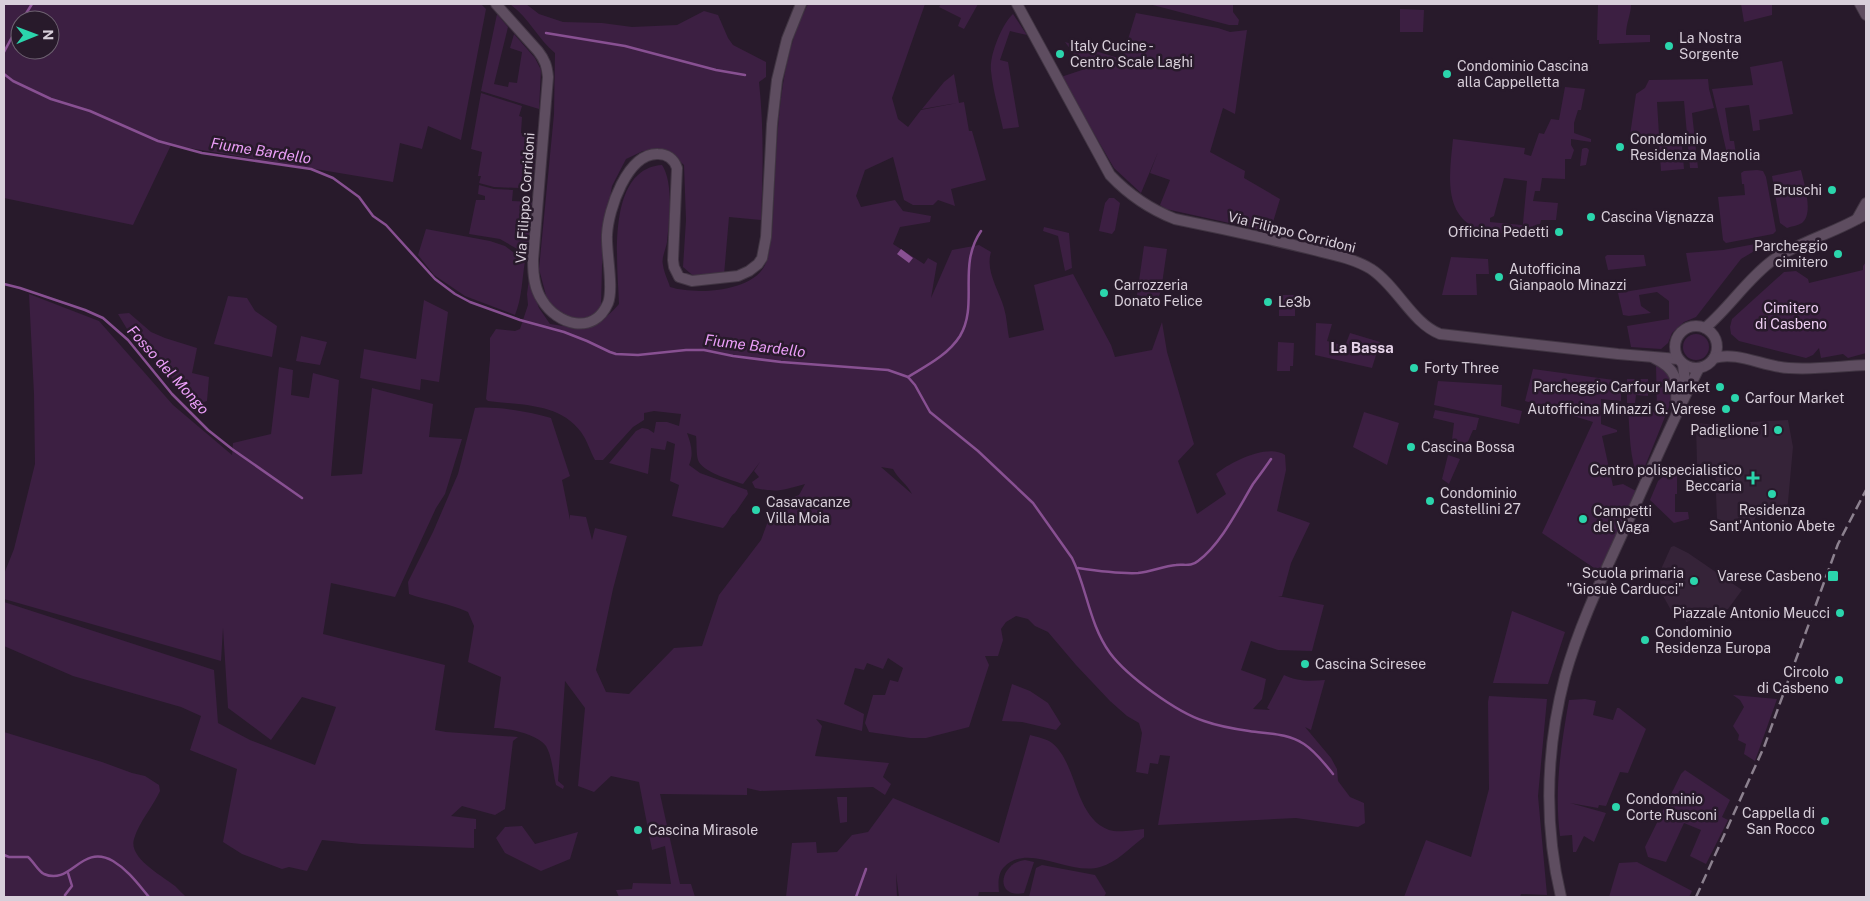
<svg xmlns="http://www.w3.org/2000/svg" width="1870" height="901" font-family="'Public Sans',sans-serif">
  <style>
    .built { fill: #352338 }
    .green { fill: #3c1f42; fill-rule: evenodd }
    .water { fill: #885092 }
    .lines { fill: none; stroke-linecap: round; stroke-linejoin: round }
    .stream { stroke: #885092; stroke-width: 2.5 }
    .tertiary-casing { stroke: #413543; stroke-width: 12 }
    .tertiary { stroke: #5e4d60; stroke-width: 10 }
    .rail { stroke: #8c818f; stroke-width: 2.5; stroke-dasharray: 10 5; stroke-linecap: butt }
    .poi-dot { fill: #2bd5ac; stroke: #281a2b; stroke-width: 2 }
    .labels { text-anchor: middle; stroke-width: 5; stroke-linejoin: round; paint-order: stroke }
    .poi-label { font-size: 14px; fill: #d8cfda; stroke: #281a2b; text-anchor: start }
    .street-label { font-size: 14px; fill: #d8cfda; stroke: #281a2b }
    .park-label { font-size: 14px; fill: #eecff3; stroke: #281a2b }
    .water-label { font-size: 15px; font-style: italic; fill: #eb9ef8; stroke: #281a2b }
    .neighbourhood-label { font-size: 15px; font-weight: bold; fill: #e6d3e9; stroke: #281a2b }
  </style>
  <rect width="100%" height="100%" fill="#281a2b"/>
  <g class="built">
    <path d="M1788,420L1793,447L1787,513L1757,514L1751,528L1717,519L1715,467L1697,464L1696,423L1750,428L1751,423L1748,422Z"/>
    <path d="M1674,546L1688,553L1742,590L1728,609L1686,622L1683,610L1672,612L1661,592L1660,577L1662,567L1671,547Z"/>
  </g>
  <g class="green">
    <path d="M4,4H481L486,9L461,140L428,126L422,149L400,143L393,182L171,145L133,225L4,198ZM20,20H50V50H20Z"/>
    <path d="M512,4H526L539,14L563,22L602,23L632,27L677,25L704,11L718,15L728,38L733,45L766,62V77L759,82C764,128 763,173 761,220L729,217L724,275L697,279L683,267L686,220L684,165L674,156L658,151H643L626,159L612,186L605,228L602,265L601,306L596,314L582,319L570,320L556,311L547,299L539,269L554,114L555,53C538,39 529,18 511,5Z"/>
    <path d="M808,4H925L892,98L898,119L908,127L921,110L957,103L922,109L944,82L954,74L959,103L964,102L969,131H972L986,180L951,189L955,206L938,200L933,205H913L904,200L893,157L865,170L856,196L861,207L895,200L903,211L931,216L930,222L900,227L893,244L924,264L928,258L937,263L931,298L952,250L979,245L991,252C985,271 999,290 1004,308C1007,318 1007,328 1009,338L1044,330L1034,285L1073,274L1111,345L1115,357L1152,350L1162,322L1167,352L1194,444L1178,461L1197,514L1226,494L1216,474C1230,462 1268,443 1285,455L1286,470L1277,511L1310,523L1291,563L1282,596H1278L1324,605L1312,651L1278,650L1251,641L1241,670L1266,679L1262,699L1253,709L1270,710L1267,708L1284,675C1298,682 1311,681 1325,680L1311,730L1305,727L1331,758L1337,769L1338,781L1350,797L1364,803L1365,823L1358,827L1296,818L1158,825L1170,756L1160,755L1158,764L1150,763L1148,774L1136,772L1142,733L1139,723L1127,716L1110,701L1076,665L1048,632L1035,626L1028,619L1016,616L1006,622L1001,629L1003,640L998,656H985L989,665L969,727L926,738H910L869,732L865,723L873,695H885L890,680L898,682L903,668L888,658L883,669L867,663L864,670L855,668L844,704L864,714L862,731L816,719L822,726L815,756L889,763L883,777L891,784L885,795L873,787L760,791L747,788V795L660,794L680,884H691L695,897H619L616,890L632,889L633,883L671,884L665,846L652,850L639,782L611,776L594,792L578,786L585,708L565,681L558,781L564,786L563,789L556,785C553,773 552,756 546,746C537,734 508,728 494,728L501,677L468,662L474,626L468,612C449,603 429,601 409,594L408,582L433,532L458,474L475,408C497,406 531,412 551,418L570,476L562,480L570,520V515L586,517L592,540L595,528L627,536L613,589L596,670L606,692L629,694L674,648L702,646L719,595L761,540L774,505L799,495L805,484C782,490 779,493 755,488L752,482L759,477L754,471L760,462L743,484C731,480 702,472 698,460C696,453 697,443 696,436L687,433C691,444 694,454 689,465L700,473L747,490L748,494L735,513C730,516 728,524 723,528L672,516L679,485L670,481L675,444L667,441L665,450L651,448L648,474L609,463L636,431L642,428L648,429L654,433L656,422H667L679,426L681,414L654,411L644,413V420L633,427L603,460H595C590,451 587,440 581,432C560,403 521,405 488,401L486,399L490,360V338L496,329L515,331L520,329L528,305L527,294L529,279L539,308L550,324C580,329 598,329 619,304C618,266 605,169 662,165C674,183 669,222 667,242C666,249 661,258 663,265C664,273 668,280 670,287C695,295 752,292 765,265C773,248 773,213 774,194C778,131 778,60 808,4ZM881,467L893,469C898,479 907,484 912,494Z"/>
    <path d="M941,4H978L964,29L958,26L961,18L939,7Z"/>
    <path d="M1149,4H1233V12L1239,20L1238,25H1229Z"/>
    <path d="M1598,4L1631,5C1631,14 1626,23 1626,35H1650V42L1599,44V40H1597Z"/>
    <path d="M1741,4H1772V15L1744,22Z"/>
    <path d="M1400,9L1424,10L1423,32H1400Z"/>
    <path d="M1136,13L1218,28L1230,32L1247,30L1235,114L1223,108L1210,152L1245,171L1244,178L1280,199L1270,232L1166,209L1160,205L1170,180L1150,173L1158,152L1141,193L1114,168L1061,77L1085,69L1065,42L1122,59Z"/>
    <path d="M497,14L508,27L494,84L508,87L509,82L517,83L522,52L510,48L514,34L535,58L541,70L539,109L481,91Z"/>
    <path d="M1013,14L1027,35L1010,31L1000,60L1008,62L1019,127L1003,129C999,110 993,91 991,71C989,56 1002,24 1013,14Z"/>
    <path d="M1782,61L1793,114L1759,120L1760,130L1753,131L1749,105L1725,108L1730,141H1734L1736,154L1728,158L1712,89L1753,85L1750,67Z"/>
    <path d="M1708,79L1709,89L1714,108L1692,113L1698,168H1690L1684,101L1657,102L1659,135L1681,134L1684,169L1661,171L1659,142H1629L1636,94L1645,88L1649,80Z"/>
    <path d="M1565,87L1585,89L1581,110H1578L1574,123V133L1591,139V142L1571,139V145L1574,150L1571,159H1565V179L1542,178L1540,191H1535L1533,201L1558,203L1556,220H1541L1540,224L1533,226L1527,234L1522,233L1527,181L1504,178L1494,216L1490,218V222L1522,225L1521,235C1508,233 1494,233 1482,230C1441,218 1450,171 1453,139L1525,148L1524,154L1531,156L1539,133L1544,134L1551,119L1559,120Z"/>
    <path d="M481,93L522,106L519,116L522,117L521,133L538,137L533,180L529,183L521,181L519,188L494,187L479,183L481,176H478L482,152L471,149Z"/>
    <path d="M1584,148H1587L1589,150L1586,165L1580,166L1582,149Z"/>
    <path d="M1757,170L1763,171L1766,177L1776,231L1773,234L1726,243L1723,240L1718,197L1745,195L1744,184H1742L1741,173L1744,171Z"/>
    <path d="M1801,170C1804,183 1814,214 1802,223C1797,226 1792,226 1787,228L1780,223L1772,176Z"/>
    <path d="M479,185L494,189L513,190L512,201L533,202L528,248L526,251L519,250L500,239L469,234L476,200H485V196L478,194Z"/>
    <path d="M1109,198H1114L1120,203L1115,230L1112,234L1099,231L1105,203Z"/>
    <path d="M1044,227L1069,233L1072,268L1065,271L1058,236L1043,231Z"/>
    <path d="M426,229L490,241L505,246L525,261C522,279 522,298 515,315L465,296L434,275L418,255Z"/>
    <path d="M1771,241L1741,259L1696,317L1684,322L1672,333L1668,343L1661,349L1631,347L1627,326L1669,319V301L1657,292L1639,295L1641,306L1651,313L1629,316L1623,315L1618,293L1691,281L1686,253L1723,250Z"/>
    <path d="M1144,246L1167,249L1161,291L1159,296L1152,298L1137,295Z"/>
    <path d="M1607,255H1644L1646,266L1608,270L1605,257Z"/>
    <path d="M1451,257L1488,259L1489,274H1476L1477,295H1442Z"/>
    <path d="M1866,262V353L1848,358L1843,354L1821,358L1819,348L1813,355L1806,358L1739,341L1731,334L1730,327L1732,319L1784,272L1796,271L1808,279L1809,283L1863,270V266Z"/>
    <path d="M29,294L99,321L173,405L232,455L233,443L271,434L279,367L293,370L291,395L309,398L313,373L339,380L331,476L362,474L372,388L433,404L429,437L462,439L445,494L436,508L395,597L331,583L323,634L445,665L435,730L446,732L518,737L513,741L505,809L495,815L462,806L451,816L476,819V829H474V848L361,844L322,840L307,871L289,867L282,869L242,854L223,842L237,769L190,750L201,716L181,707L73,676L4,646V602L214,670L218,723L250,740L315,765L336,707L302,697L271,740L228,708L223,628L221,661L4,599V574L14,549L35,464L34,394Z"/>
    <rect x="1279" y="295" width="16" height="21"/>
    <path d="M228,296L247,298L255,311L277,326L272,357L214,344Z"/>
    <path d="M424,300L448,312L439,382L421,379L420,390L360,378L364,349L416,359Z"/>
    <path d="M129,313L151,332L165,338L197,348L192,373L209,377L207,401L197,404L133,339L118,314Z"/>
    <path d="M1316,323L1332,324L1327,341L1345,346L1350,333L1380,342L1372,368L1315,355Z"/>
    <circle cx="1696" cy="347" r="13"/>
    <path d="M301,336L327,342L320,365L296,361Z"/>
    <path d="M1278,342L1294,343L1293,366H1290V371H1277Z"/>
    <path d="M1656,365L1661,366L1670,374L1675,392L1639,481C1629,457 1630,433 1628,408H1638L1639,412H1657Z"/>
    <path d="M1533,369L1621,381V401L1601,399V424L1617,430V432L1602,436L1613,486L1623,484L1636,491L1600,572L1542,533L1593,422L1525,401Z"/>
    <path d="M1627,379H1648V396L1636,395L1635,403H1627Z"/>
    <path d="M1438,381L1502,385L1501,406L1522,411L1519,424L1434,405Z"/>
    <path d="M1435,410L1479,418L1476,430H1473L1463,453L1451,448L1454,423L1433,418Z"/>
    <path d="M1364,412L1399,423L1387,465L1353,447Z"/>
    <path d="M1448,455L1460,459L1449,484L1442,479Z"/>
    <path d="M1666,474H1677V494H1675V512H1688L1689,519L1674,523L1650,500L1658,481Z"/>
    <path d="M1512,611L1565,632L1548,684L1493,683Z"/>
    <path d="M1012,684L1030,691L1048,703L1061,724L1056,730L1022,722L1002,721Z"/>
    <path d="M1733,695L1777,699L1755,761L1744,754L1746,744L1738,740L1739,735L1733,726L1744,707L1740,700Z"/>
    <path d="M1489,696L1547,699L1538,796L1547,895L1521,894L1520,897H1404L1426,840L1471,857L1489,789L1488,702Z"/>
    <path d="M1585,699L1596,701L1593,715L1613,720L1617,708H1619L1646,729L1628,773L1620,772L1606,806L1599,805L1598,808L1570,803L1606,813L1594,842L1584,836L1576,852H1573L1572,835L1560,836C1554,790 1561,745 1569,700Z"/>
    <path d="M4,732L102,762L132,773L145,776L159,785L160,791C152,808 139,822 134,839C128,858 163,876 175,886C179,890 183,894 186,897H4Z"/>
    <path d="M1030,735C1037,737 1047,739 1052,743C1078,764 1074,817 1109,830C1118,833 1134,830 1144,829V837C1131,847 1116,863 1100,867C1070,876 1028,842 1004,867C998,873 998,883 999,892H979L978,897H899L896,873L897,897H786L792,843L816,842L817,853L837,852L852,835L868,832L893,798L999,843Z"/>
    <path d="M1685,770L1730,800L1722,817L1728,820L1706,864L1690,856L1701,830L1684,823L1666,862L1648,857L1645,847L1681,774Z"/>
    <path d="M837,797H847V822L840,823Z"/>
    <path d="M522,826L535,844L578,832L570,859L541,871L505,853L496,838L505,827Z"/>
    <path d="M1025,860L1034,862L1024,893C994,899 999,863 1025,860Z"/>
    <path d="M1637,862L1692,891L1689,897H1609L1619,863Z"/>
    <path d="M1042,865L1095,875L1106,893L1104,897H1029L1036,868Z"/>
  </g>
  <path class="water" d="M901,249L913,258L909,263L897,254Z"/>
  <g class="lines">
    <g class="stream">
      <path d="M22,20L32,4"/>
      <path d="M546,33L625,46L716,70L745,75"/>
      <path d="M4,52L20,22"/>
      <path d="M4,74L13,81L51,99L90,111L158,141L202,153L311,169L333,178L359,197L373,216L386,225L435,279L455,294L470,302L520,320L564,332L587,341L610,352L616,354L638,355L686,350H704L733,356L781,362L888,370L908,377L915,385L930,412L978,451L1033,503L1072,558C1087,588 1089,624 1110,653C1127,676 1176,712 1204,721C1218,726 1235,729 1249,731C1268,734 1287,733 1304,744C1316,752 1324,763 1333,774"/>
      <path d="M4,284L20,288L85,310L103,318L128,340L172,394L208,430L232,449L302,498"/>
      <path d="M908,377C926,366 948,355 960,336C979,304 957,266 981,231"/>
      <path d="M1078,568C1098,571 1118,574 1138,573C1151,572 1163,566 1176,565C1184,564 1191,567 1198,561C1221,544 1238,509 1253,484C1259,476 1265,468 1271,459"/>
      <path d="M4,855L9,857H28C34,862 38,871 44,874C71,886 81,843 113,861C128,870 138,884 149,897"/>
      <path d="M65,897V895L72,886L68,873"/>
      <path d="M856,897L866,869"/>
    </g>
    <defs>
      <g id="tertiary">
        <path d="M496,4L538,51C545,60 547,66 548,77L533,260C533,274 534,288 542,300C557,325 594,336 608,303C614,288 606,252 607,235C608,210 627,153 658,154C667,154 674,159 677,168L673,260L674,267L679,277L692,281L738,276L749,271L758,264L762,258L766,237L772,124L777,80L787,39L801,4"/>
        <path d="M1017,4L1110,175C1128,194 1152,210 1175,219C1220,228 1265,238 1310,249C1330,254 1353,258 1371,269C1397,286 1412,323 1440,334L1618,354L1678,359"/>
        <path d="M1860,4L1866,15"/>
        <path d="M1857,219L1866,203"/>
        <circle cx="1696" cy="347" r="21"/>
        <path d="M1705,328C1730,307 1747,279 1773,260C1802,240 1836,233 1866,214"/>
        <path d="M1654,358C1679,370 1677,381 1676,406"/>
        <path d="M1714,358C1738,351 1764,367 1789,368C1814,370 1841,366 1866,365"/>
        <path d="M1680,395L1685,382L1683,364"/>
        <path d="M1561,897C1544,825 1546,749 1565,676C1580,622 1606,570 1629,519C1652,468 1674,417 1699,368"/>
      </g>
    </defs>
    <use href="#tertiary" class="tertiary-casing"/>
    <use href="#tertiary" class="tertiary"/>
    <path class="rail" d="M1696,897L1764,747L1838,544L1866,490"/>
  </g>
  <g class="poi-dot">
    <circle cx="1669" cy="46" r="5"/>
    <circle cx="1060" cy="54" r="5"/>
    <circle cx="1447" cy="74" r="5"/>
    <circle cx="1620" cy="147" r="5"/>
    <circle cx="1832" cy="190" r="5"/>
    <circle cx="1591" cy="217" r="5"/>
    <circle cx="1559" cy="232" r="5"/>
    <circle cx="1838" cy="254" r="5"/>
    <circle cx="1499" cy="277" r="5"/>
    <circle cx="1104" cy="293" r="5"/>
    <circle cx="1268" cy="302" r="5"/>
    <circle cx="1414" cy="368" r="5"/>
    <circle cx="1720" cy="387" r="5"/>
    <circle cx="1735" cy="398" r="5"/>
    <circle cx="1726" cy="409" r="5"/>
    <circle cx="1778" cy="430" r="5"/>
    <circle cx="1411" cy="447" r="5"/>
    <path d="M1750.5 470.5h5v5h5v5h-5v5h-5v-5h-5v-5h5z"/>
    <circle cx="1772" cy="494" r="5"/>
    <circle cx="1430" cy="501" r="5"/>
    <circle cx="756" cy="510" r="5"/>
    <circle cx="1583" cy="519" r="5"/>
    <rect x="1827" y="570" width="12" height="12" rx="2.5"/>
    <circle cx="1694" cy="581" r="5"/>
    <circle cx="1840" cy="613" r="5"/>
    <circle cx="1645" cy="640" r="5"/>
    <circle cx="1305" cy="664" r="5"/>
    <circle cx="1839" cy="680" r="5"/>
    <circle cx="1616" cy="807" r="5"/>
    <circle cx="1825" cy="821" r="5"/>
    <circle cx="638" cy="830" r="5"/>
  </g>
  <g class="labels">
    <g class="poi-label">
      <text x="1679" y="43">La Nostra<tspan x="1679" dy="16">Sorgente</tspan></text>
      <text x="1070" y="51">Italy Cucine -<tspan x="1070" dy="16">Centro Scale Laghi</tspan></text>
      <text x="1457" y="71">Condominio Cascina<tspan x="1457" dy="16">alla Cappelletta</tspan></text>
      <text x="1630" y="144">Condominio<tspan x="1630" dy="16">Residenza Magnolia</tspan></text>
      <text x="1822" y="195" text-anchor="end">Bruschi</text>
      <text x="1601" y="222">Cascina Vignazza</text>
      <text x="1549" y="237" text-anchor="end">Officina Pedetti</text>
      <text x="1828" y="251" text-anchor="end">Parcheggio<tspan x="1828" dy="16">cimitero</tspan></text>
      <text x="1509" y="274">Autofficina<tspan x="1509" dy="16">Gianpaolo Minazzi</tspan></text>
      <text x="1114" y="290">Carrozzeria<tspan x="1114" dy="16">Donato Felice</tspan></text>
      <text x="1278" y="307">Le3b</text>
      <text x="1424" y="373">Forty Three</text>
      <text x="1710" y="392" text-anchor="end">Parcheggio Carfour Market</text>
      <text x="1745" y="403">Carfour Market</text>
      <text x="1716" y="414" text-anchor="end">Autofficina Minazzi G. Varese</text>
      <text x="1768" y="435" text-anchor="end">Padiglione 1</text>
      <text x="1421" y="452">Cascina Bossa</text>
      <text x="1742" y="475" text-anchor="end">Centro polispecialistico<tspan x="1742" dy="16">Beccaria</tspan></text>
      <text x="1440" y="498">Condominio<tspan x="1440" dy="16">Castellini 27</tspan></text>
      <text x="766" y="507">Casavacanze<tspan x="766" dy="16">Villa Moia</tspan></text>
      <text x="1772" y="515" text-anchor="middle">Residenza<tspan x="1772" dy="16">Sant'Antonio Abete</tspan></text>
      <text x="1593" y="516">Campetti<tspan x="1593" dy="16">del Vaga</tspan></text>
      <text x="1684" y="578" text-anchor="end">Scuola primaria<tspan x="1684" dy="16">"Giosuè Carducci"</tspan></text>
      <text x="1822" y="581" text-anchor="end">Varese Casbeno</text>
      <text x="1830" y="618" text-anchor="end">Piazzale Antonio Meucci</text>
      <text x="1655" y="637">Condominio<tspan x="1655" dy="16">Residenza Europa</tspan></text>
      <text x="1315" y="669">Cascina Sciresee</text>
      <text x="1829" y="677" text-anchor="end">Circolo<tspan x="1829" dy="16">di Casbeno</tspan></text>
      <text x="1626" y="804">Condominio<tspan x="1626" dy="16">Corte Rusconi</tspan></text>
      <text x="1815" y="818" text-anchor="end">Cappella di<tspan x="1815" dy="16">San Rocco</tspan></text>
      <text x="648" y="835">Cascina Mirasole</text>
    </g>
    <g class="street-label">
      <text transform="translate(525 198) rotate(-86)" y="5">Via Filippo Corridoni</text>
      <text transform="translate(1292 232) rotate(14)" y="5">Via Filippo Corridoni</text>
    </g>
    <g class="park-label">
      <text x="1791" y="313">Cimitero<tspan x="1791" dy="16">di Casbeno</tspan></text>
    </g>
    <g class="water-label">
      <text transform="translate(261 151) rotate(9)" y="5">Fiume Bardello</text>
      <text transform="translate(755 346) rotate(7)" y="5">Fiume Bardello</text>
      <text transform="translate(168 370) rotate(48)" y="5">Fosso del Mongo</text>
    </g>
    <g class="neighbourhood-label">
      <text x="1362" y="353">La Bassa</text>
    </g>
  </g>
  <rect width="1870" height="901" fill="none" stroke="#d8cfda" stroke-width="10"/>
  <g transform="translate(35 35) rotate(89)"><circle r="24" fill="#281a2b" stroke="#6e6271"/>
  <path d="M0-4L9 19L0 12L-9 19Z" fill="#2bd5ac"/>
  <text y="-8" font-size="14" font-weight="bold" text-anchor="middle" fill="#d8cfda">N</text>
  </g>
</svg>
